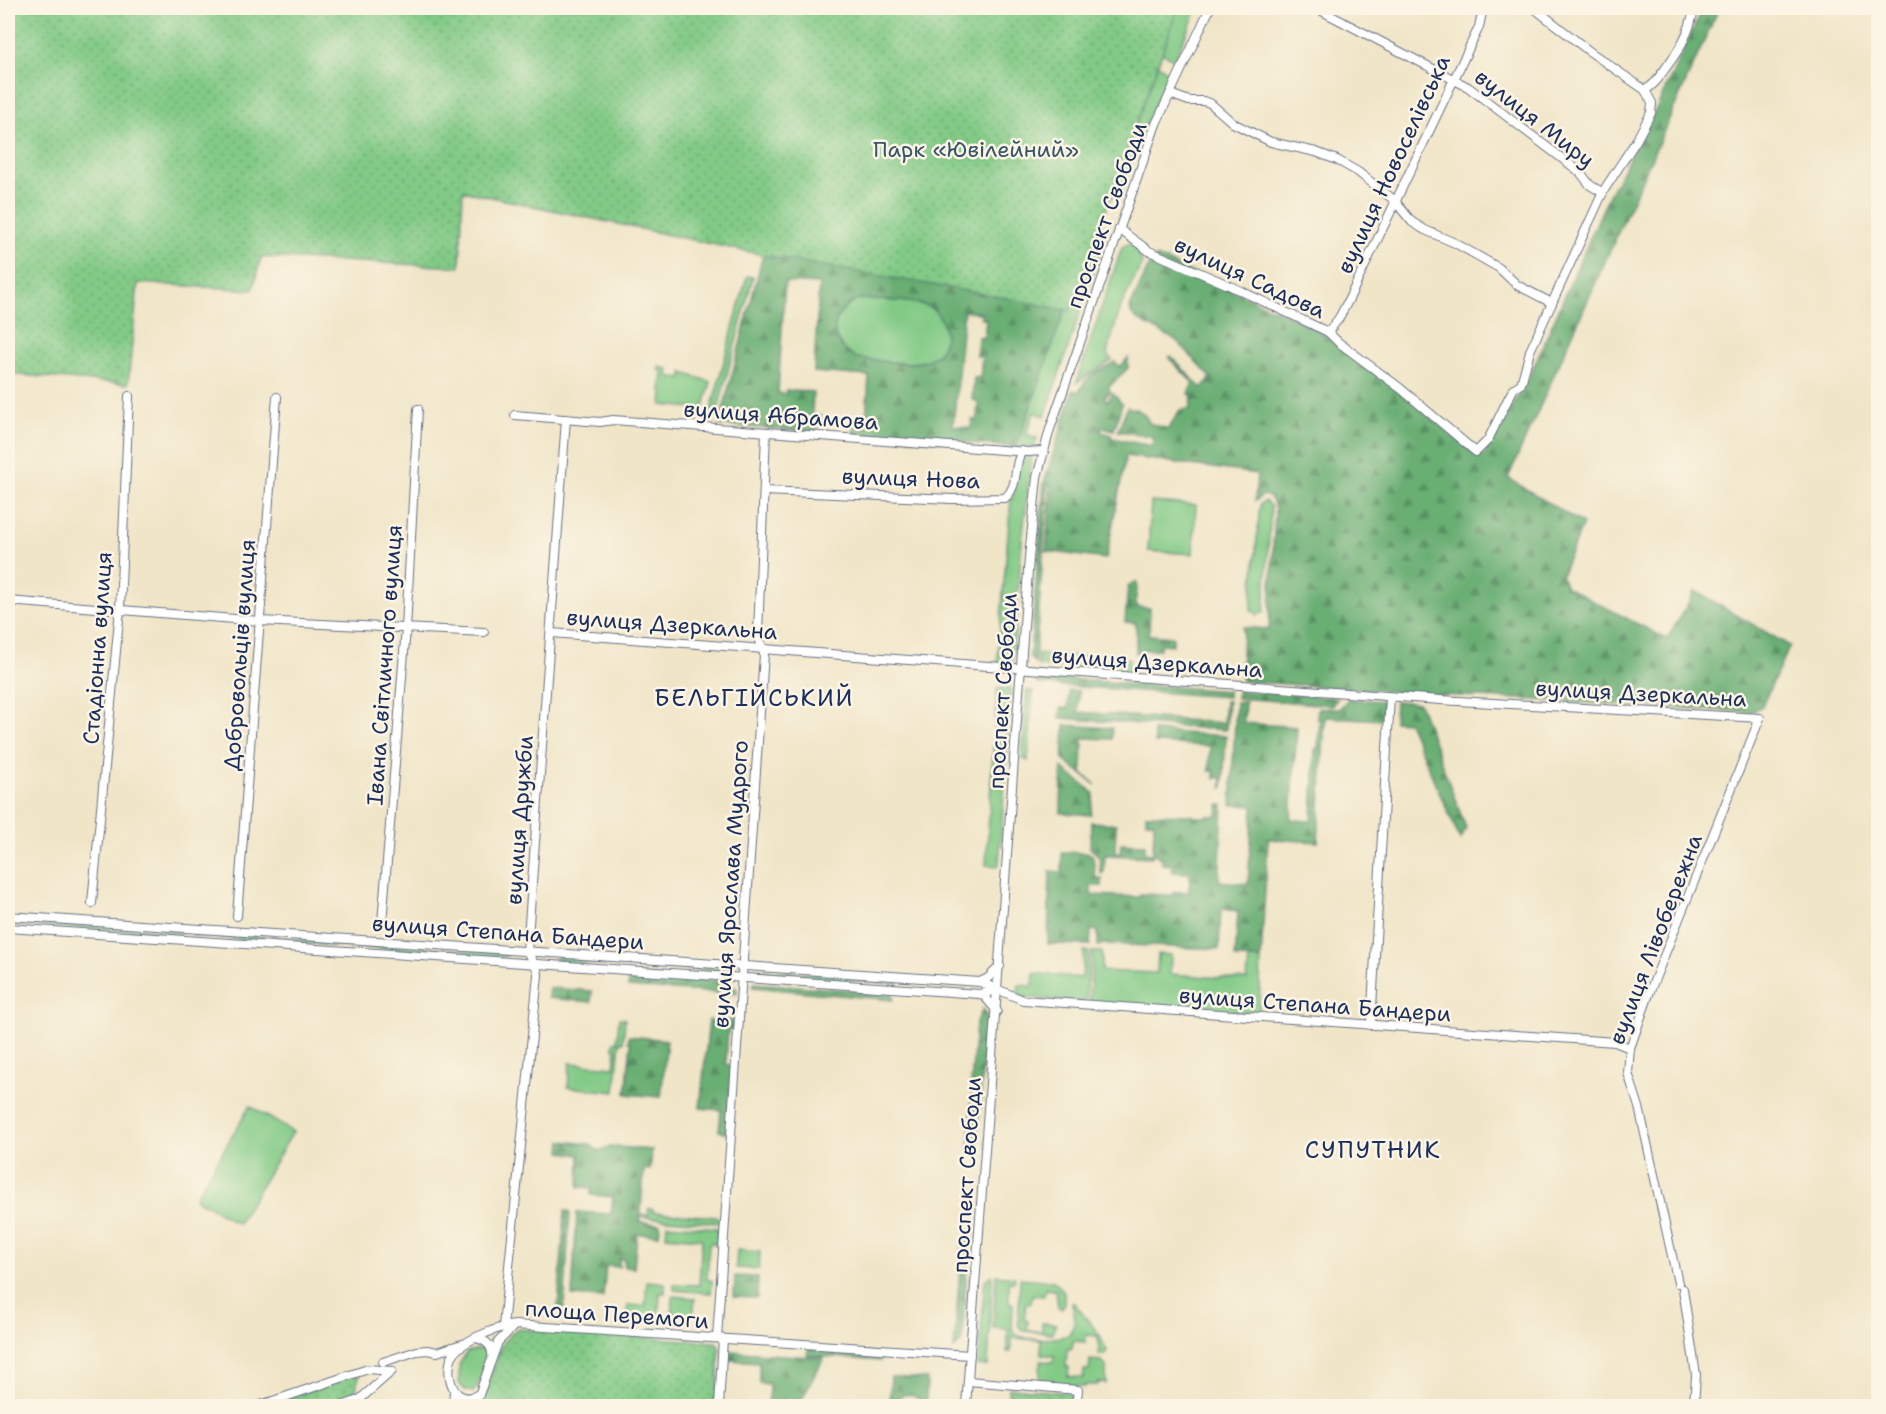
<svg xmlns="http://www.w3.org/2000/svg" width="1886" height="1414" font-family="'Shantell Sans',sans-serif">
  <style>
    .grass { fill: #82ca86; stroke: #4e7c72; stroke-width: 1.5 }
    .forest { fill: url(#forest-firs); stroke: #426e68; stroke-width: 1.5; fill-rule: evenodd }
    .park { fill: url(#park-dots); stroke: #4e7c72; stroke-width: 1.5 }
    .lines { fill: none; stroke-linecap: round; stroke-linejoin: round }
    .minor-casing { stroke: #666f83; stroke-width: 10 }
    .minor { stroke: #fff; stroke-width: 8 }
    .labels { text-anchor: middle; stroke-width: 5; stroke-linejoin: round; paint-order: stroke }
    .street-label { font-size: 22px; fill: #1b2f5e; stroke: #fcf5e5 }
    .park-label { font-size: 22px; fill: #355668; stroke: #fcf5e5 }
    .neighbourhood-label { font-size: 24px; letter-spacing: 1.5px; fill: #1b2f5e; stroke: #fcf5e5 }
  </style>
  <defs>
    <pattern id="forest-firs" width="22" height="20" patternUnits="userSpaceOnUse" patternTransform="scale(1.5)"><rect width="22" height="20" fill="#69ae73"/><path d="M5 1l3.5 6h-7zM16 11l3.5 6h-7z" fill="#568e62"/></pattern>
    <pattern id="park-dots" width="8" height="8" patternUnits="userSpaceOnUse" patternTransform="scale(1.5)"><rect width="8" height="8" fill="#82ca86"/><path d="M2 2h.1M6 6h.1" fill="none" stroke="#6aa471" stroke-width="1.8" stroke-linecap="round"/></pattern>
  </defs>
  <rect width="100%" height="100%" fill="#fcf5e5"/>
  <filter id="ink" filterUnits="userSpaceOnUse"><feTurbulence type="fractalNoise" baseFrequency=".0167" numOctaves="2"/><feDisplacementMap in="SourceGraphic" scale="12" xChannelSelector="R" yChannelSelector="G"/><feConvolveMatrix kernelMatrix="1 2 1 2 8 2 1 2 1" color-interpolation-filters="sRGB"/></filter>
  <filter id="wash" filterUnits="userSpaceOnUse"><feTurbulence type="fractalNoise" baseFrequency=".008" numOctaves="4" result="noise"/><feDisplacementMap in="SourceGraphic" scale="24" xChannelSelector="R" yChannelSelector="G"/><feGaussianBlur stdDeviation="1.35" result="paint"/><feColorMatrix in="noise" values="0 0 0 0 0 0 0 0 0 0 0 0 0 0 0 0 0 1.4 0 .05"/><feComposite in="paint" operator="in"/></filter>
  <g filter="url(#wash)">
    <rect width="100%" height="100%" fill="#f0e5c7"/>
    <g class="grass">
      <path d="M1178,8H1198L1174,60L1161,51Z"/>
      <path d="M1156,63L1169,73L1147,121L1119,199L1106,194Z"/>
      <path d="M1090,239L1103,244L1045,416L1034,412L1026,434L1037,438L1035,445L1031,448L1016,447Z"/>
      <path d="M1130,243L1138,248L1142,264L1121,306L1107,353L1112,360L1076,383L1122,247Z"/>
      <path d="M747,276L753,277L716,416L710,414Z"/>
      <path d="M861,299C878,300 918,300 931,308C940,314 945,325 945,336C942,377 883,360 857,358C825,343 829,309 861,299Z"/>
      <path d="M659,367L669,369L668,376L682,379L683,373L711,382L703,409L662,405L663,391L661,390L663,371L659,370Z"/>
      <path d="M1026,456H1032L1022,540L1013,661L1011,665H997L1011,499C1019,486 1015,465 1026,456Z"/>
      <path d="M1265,501L1271,506L1264,612L1258,615L1251,610L1260,504Z"/>
      <path d="M1151,502L1196,505L1193,554L1148,551Z"/>
      <path d="M1038,654L1129,659L1128,671L1038,666Z"/>
      <path d="M997,688L1011,689L999,866L986,865Z"/>
      <path d="M1027,691H1033L1028,761L1022,758Z"/>
      <path d="M8,920L180,931L181,933L179,935L8,924Z"/>
      <path d="M193,932L506,953L507,955L502,957L193,936Z"/>
      <path d="M1084,951L1089,952L1087,998L1082,1003L1023,997L1018,994L1019,985L1033,986L1034,973L1082,978Z"/>
      <path d="M1092,952H1102V971L1157,973L1158,954L1171,955L1170,974L1247,980L1249,959H1261L1259,1013L1090,1003Z"/>
      <path d="M557,957L727,968L728,970L726,972L556,961L555,959Z"/>
      <path d="M753,969L897,980L899,982L897,984L753,973Z"/>
      <path d="M619,1018L625,1019L623,1042H620L615,1092L568,1087L570,1063L614,1067L616,1049L613,1048L614,1042H617Z"/>
      <path d="M250,1106L293,1132L238,1224L195,1198Z"/>
      <path d="M648,1209H653V1212L716,1217L721,1220V1223L641,1217V1215H649Z"/>
      <path d="M667,1224L718,1228L717,1244L709,1243L707,1280H712L711,1293L674,1290V1284L699,1285L702,1239L666,1236Z"/>
      <path d="M737,1250L760,1252L759,1269L736,1268Z"/>
      <path d="M992,1275L988,1366H978L985,1280Z"/>
      <path d="M996,1275L1015,1277L1014,1282H1009V1303H1013L1012,1326L1014,1333C1029,1343 1051,1338 1067,1336C1076,1326 1076,1316 1072,1303H1074L1099,1334L1107,1351L1104,1355H1099L1098,1336L1086,1335V1342L1073,1341L1072,1349H1067L1066,1367H1069L1068,1376L1083,1378L1084,1370H1089L1090,1360L1102,1361L1106,1366V1384L1098,1382V1385H1085V1387L1039,1383L1041,1361L1053,1362L1054,1356L1041,1354V1340L1012,1338L1011,1352H1007L1008,1329L993,1328Z"/>
      <path d="M1020,1278L1054,1281L1064,1292V1305L1062,1309L1058,1308L1056,1290L1045,1289L1044,1296L1032,1295L1031,1303H1026L1024,1320L1028,1321L1027,1330L1042,1332V1323L1056,1324L1052,1333L1022,1331L1018,1324Z"/>
      <path d="M647,1281L665,1283V1293H660L658,1323L626,1320L628,1305L645,1306Z"/>
      <path d="M673,1296L695,1298L693,1316L672,1314Z"/>
      <path d="M482,1348L486,1350L489,1355L479,1384L473,1392L464,1389L459,1383V1365L467,1352Z"/>
    </g>
    <g class="forest">
      <path d="M1703,8H1719L1508,478L1583,524L1561,576L1566,587L1667,639L1695,591L1790,646L1762,706L1752,712L1442,695L1242,681L1241,677L1243,627L1269,629L1275,510C1274,501 1272,497 1263,495L1255,501L1257,474L1126,456L1106,559L1046,551L1051,485L1048,484L1035,663L1030,657L1044,483L1073,390L1079,392C1085,376 1100,370 1115,362L1120,367L1128,358V368L1108,388L1111,392L1104,397L1107,401L1113,393L1122,404L1114,430L1102,427L1101,432L1112,435V438L1152,446L1154,437L1118,431L1127,407C1137,409 1146,412 1149,423L1168,429L1180,410L1190,409L1192,395L1189,394L1193,383L1169,358L1171,356L1201,388L1211,378L1177,341L1136,319L1131,314L1130,307L1152,259L1157,257L1309,325L1325,335L1369,367L1474,453L1483,456L1529,377L1609,195L1658,105Z"/>
      <path d="M767,247L1082,262L1016,447L853,434L855,418H866L869,376L814,372L819,284L785,282L778,393L786,394V390L813,392L812,415L822,416L816,432L719,425L763,255ZM861,299C878,300 918,300 931,308C940,314 945,325 945,336C942,377 883,360 857,358C825,343 829,309 861,299ZM964,311L981,313V319H986L984,337H978L976,356L982,357L980,378L974,377L972,400L978,401L977,420H972L971,428L953,426Z"/>
      <path d="M1133,583H1137L1136,607L1150,608L1149,635L1173,637V645L1160,644V649L1143,650L1136,653V623L1125,622L1128,586Z"/>
      <path d="M1037,677L1228,691V697L1037,684Z"/>
      <path d="M1069,690L1079,691L1078,712L1223,723L1225,701H1228L1226,730L1060,718L1061,708H1068Z"/>
      <path d="M1237,691L1326,697L1338,698L1332,705L1237,698Z"/>
      <path d="M1348,699L1384,701L1383,720L1325,717L1318,842L1268,839L1261,959L1235,958L1238,911L1221,909L1219,949L1103,944L1098,946V931L1091,930L1090,945L1048,944L1050,871L1062,872V852L1089,853L1093,856L1095,874L1097,879H1102V886H1091V895L1140,897V894L1173,895L1174,892H1189L1190,873L1172,872V865L1162,864V857H1158V855L1152,854V857L1105,855L1104,872L1101,874L1099,856L1090,848L1091,822L1116,824L1115,853H1120L1121,843L1145,844V853L1153,854L1154,822L1146,821V814L1193,815V817H1206V816H1218L1219,805H1223L1219,881L1248,884L1253,806L1231,805L1236,702H1245L1244,723L1297,727L1291,820L1312,821L1315,749L1318,748L1320,720L1317,719L1318,708L1339,709Z"/>
      <path d="M1395,701L1419,703L1466,828L1460,839L1408,722L1394,721Z"/>
      <path d="M1065,725L1112,728V739L1083,738L1082,773L1096,785L1063,760Z"/>
      <path d="M1153,731L1226,736L1223,788H1222V778H1214V771H1209L1210,746L1155,743Z"/>
      <path d="M1062,768L1094,793L1091,815L1061,813Z"/>
      <path d="M628,975L729,981L737,989V994L628,987Z"/>
      <path d="M754,983L892,993L893,1000L753,987Z"/>
      <path d="M549,988L592,991L591,1002L548,998Z"/>
      <path d="M983,1009L987,1015L981,1086L971,1085L976,1023Z"/>
      <path d="M722,1019L735,1021L734,1030H728L726,1063L732,1067L727,1134L719,1131L721,1110L700,1108L709,1020L716,1023Z"/>
      <path d="M629,1036L667,1040L661,1097L626,1094L631,1043L628,1042Z"/>
      <path d="M972,1089H981L976,1153H969Z"/>
      <path d="M562,1141L590,1144C595,1151 603,1152 609,1146L652,1150L650,1170L644,1169L640,1222L660,1224L659,1235L637,1234L634,1268L624,1267V1259H619V1267L606,1266L603,1298L572,1296L577,1212L611,1214L613,1197L591,1195V1188L579,1187L580,1155L561,1152Z"/>
      <path d="M565,1211H570L564,1308H558Z"/>
      <path d="M962,1240H969L962,1342L954,1349Z"/>
      <path d="M735,1276L758,1277L757,1298L734,1297Z"/>
      <path d="M808,1349L882,1354L883,1357L880,1361L807,1355Z"/>
      <path d="M729,1351L824,1358L798,1406H768L769,1384L759,1383V1362L729,1360Z"/>
      <path d="M891,1377L927,1379L926,1401H920C911,1391 898,1393 893,1405H889Z"/>
    </g>
    <g class="park">
      <path d="M8,8H1178L1070,311L1001,297L763,255L463,191L460,267L261,257L253,290L138,283L128,384L8,374Z"/>
      <path d="M516,1329L716,1342L720,1349L716,1406H480L502,1344Z"/>
      <path d="M360,1372L354,1397L326,1406H266Z"/>
      <path d="M1009,1388L1071,1393L1070,1406H1008Z"/>
    </g>
  </g>
  <g filter="url(#ink)">
    <g class="lines">
      <defs>
        <g id="minor">
          <path d="M1316,8L1468,87L1580,172L1590,185L1603,193"/>
          <path d="M1534,8L1589,51L1645,90"/>
          <path d="M1170,94L1189,101H1203L1210,103L1233,123L1271,142L1316,152L1337,160L1358,172L1394,200L1412,222L1425,230L1455,243L1499,268L1517,285L1552,303"/>
          <path d="M1119,229L1149,251L1226,284L1328,332L1338,342L1400,388L1476,452L1488,440L1508,399L1514,388L1521,384L1530,351L1604,190L1636,141L1651,113L1652,103L1645,90C1654,85 1657,80 1662,73C1678,52 1690,34 1694,8"/>
          <path d="M1328,332L1339,318L1348,301L1479,27L1483,8"/>
          <path d="M515,415L600,422L613,420L1028,452L1043,451"/>
          <path d="M764,491L952,499L1005,498C1020,485 1012,467 1022,451"/>
          <path d="M8,601L260,621L484,632"/>
          <path d="M551,633L1440,700L1760,718L1650,991L1630,1048L1628,1073L1639,1107L1678,1283"/>
          <path d="M92,903L120,609L129,396"/>
          <path d="M8,916L980,982L988,978L1000,966"/>
          <path d="M237,916L277,397"/>
          <path d="M382,923L406,628L418,409"/>
          <path d="M8,928L980,994L998,990"/>
          <path d="M980,982L1023,1000L1615,1042L1630,1048"/>
          <path d="M980,994L985,997L997,1011"/>
          <path d="M1371,1025L1390,697"/>
          <path d="M1683,1289L1696,1375L1694,1406"/>
          <path d="M503,1327L538,975C538,965 531,961 527,951L566,419"/>
          <path d="M476,1338C485,1340 492,1345 492,1354"/>
          <path d="M717,1338L764,654L758,634L766,432"/>
          <path d="M383,1362L417,1351L427,1350L437,1352L462,1344"/>
          <path d="M968,1381L1078,1390L1076,1406"/>
          <path d="M479,1394C455,1408 445,1378 451,1359C457,1341 498,1327 515,1325L970,1355"/>
          <path d="M258,1406L368,1369L392,1371L359,1400L342,1406"/>
          <path d="M453,1406L454,1390"/>
          <path d="M475,1406L498,1342L514,1326"/>
          <path d="M719,1406L723,1339"/>
          <path d="M966,1406L1029,558L1037,477L1050,429L1156,124L1210,8"/>
        </g>
      </defs>
      <use href="#minor" class="minor-casing"/>
      <use href="#minor" class="minor"/>
    </g>
  </g>
  <g class="labels">
    <g class="street-label">
      <text transform="translate(1535 118) rotate(38)" y="8">вулиця Миру</text>
      <text transform="translate(1393 164) rotate(-65)" y="8">вулиця Новоселівська</text>
      <text transform="translate(1106 215) rotate(-70)" y="8">проспект Свободи</text>
      <text transform="translate(1250 277) rotate(25)" y="8">вулиця Садова</text>
      <text transform="translate(781 415) rotate(4)" y="8">вулиця Абрамова</text>
      <text transform="translate(911 478) rotate(2)" y="8">вулиця Нова</text>
      <text transform="translate(672 624) rotate(4)" y="8">вулиця Дзеркальна</text>
      <text transform="translate(97 648) rotate(-86)" y="8">Стадіонна вулиця</text>
      <text transform="translate(239 655) rotate(-86)" y="8">Добровольців вулиця</text>
      <text transform="translate(1157 662) rotate(4)" y="8">вулиця Дзеркальна</text>
      <text transform="translate(384 665) rotate(-86)" y="8">Івана Світличного вулиця</text>
      <text transform="translate(1002 691) rotate(-86)" y="8">проспект Свободи</text>
      <text transform="translate(1641 693) rotate(3)" y="8">вулиця Дзеркальна</text>
      <text transform="translate(519 820) rotate(-86)" y="8">вулиця Дружби</text>
      <text transform="translate(730 884) rotate(-86)" y="8">вулиця Ярослава Мудрого</text>
      <text transform="translate(508 932) rotate(4)" y="8">вулиця Степана Бандери</text>
      <text transform="translate(1655 939) rotate(-69)" y="8">вулиця Лівобережна</text>
      <text transform="translate(1315 1004) rotate(4)" y="8">вулиця Степана Бандери</text>
      <text transform="translate(966 1175) rotate(-86)" y="8">проспект Свободи</text>
      <text transform="translate(617 1314) rotate(4)" y="8">площа Перемоги</text>
    </g>
    <g class="park-label">
      <text x="976" y="157">Парк «Ювілейний»</text>
    </g>
    <g class="neighbourhood-label">
      <text x="754" y="706">БЕЛЬГІЙСЬКИЙ</text>
      <text x="1373" y="1158">СУПУТНИК</text>
    </g>
  </g>
  <rect width="1886" height="1414" fill="none" stroke="#fcf5e5" stroke-width="30"/>
</svg>
